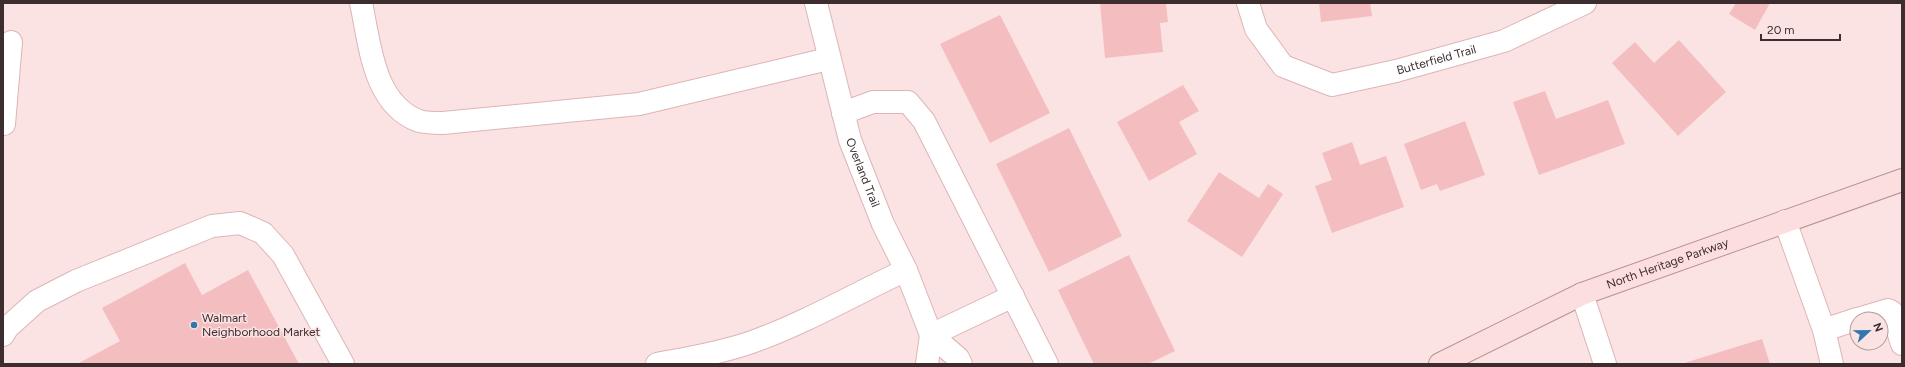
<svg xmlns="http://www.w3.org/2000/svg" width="1905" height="367" font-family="Figtree,sans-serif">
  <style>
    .building { fill: #f4bec0 }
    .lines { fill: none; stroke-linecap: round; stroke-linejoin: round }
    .minor-casing { stroke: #ddb5b6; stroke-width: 24 }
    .major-casing { stroke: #b89293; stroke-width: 24 }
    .minor { stroke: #fff; stroke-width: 22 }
    .major { stroke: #fddedf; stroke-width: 22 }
    .poi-dot { fill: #3178ac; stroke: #fce3e3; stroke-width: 1.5 }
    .labels { text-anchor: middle; stroke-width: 3; stroke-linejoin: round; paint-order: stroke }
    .street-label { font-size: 12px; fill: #3d2d2e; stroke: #fce3e3 }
    .poi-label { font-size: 12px; fill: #3d2d2e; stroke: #fce3e3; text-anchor: start }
  </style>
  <rect width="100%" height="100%" fill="#fce3e3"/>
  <g class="building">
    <path d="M1100,3H1166L1168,22L1160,23L1163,52L1105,58Z"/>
    <path d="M1319,3H1370L1372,16L1321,22Z"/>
    <path d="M1736,3H1770L1755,30L1729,14Z"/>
    <path d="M1000,15L1050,113L990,143L940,44Z"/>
    <path d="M1679,40L1726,92L1678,136L1612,63L1635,42L1654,63Z"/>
    <path d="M1183,85L1199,111L1179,122L1197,154L1149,181L1117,122Z"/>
    <path d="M1545,91L1556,119L1608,100L1625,144L1539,175L1513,102Z"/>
    <path d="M1465,121L1485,175L1440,191L1437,184L1421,190L1404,144Z"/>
    <path d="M1069,128L1122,236L1049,272L996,164Z"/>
    <path d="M1352,142L1360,165L1386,156L1404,207L1332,233L1315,186L1332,180L1322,153Z"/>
    <path d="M1219,172L1259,198L1268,184L1283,194L1242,257L1187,221Z"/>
    <path d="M1129,255L1175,351L1148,364H1094L1058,290Z"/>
    <path d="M185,263L202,295L248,270L299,364H77L120,341L102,308Z"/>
    <path d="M1762,339L1770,364H1681Z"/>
  </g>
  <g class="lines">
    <defs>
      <g id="minor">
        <path d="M361,3C370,44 373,104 419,121C426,123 436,123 443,123L639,104L828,59"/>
        <path id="s1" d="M816,3L850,140L883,224L906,270L931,335L958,358L961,364"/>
        <path id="s2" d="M1248,3L1256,29L1283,66L1332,85L1396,71L1504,41L1585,3"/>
        <path d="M843,113L873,102H908L924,121L1047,364"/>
        <path d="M4,124L11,42"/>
        <path d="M1785,221L1824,330L1832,364"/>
        <path d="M1582,294L1605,364"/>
        <path d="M1858,319L1888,310L1892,312L1902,344"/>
        <path d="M1824,330L1857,319"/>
        <path d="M3,335L8,327L37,301L76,281L212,226L240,223L263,233L283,255L343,364"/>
        <path d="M931,335L1013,296"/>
        <path d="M657,364C688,358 721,353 752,342C805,323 855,294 906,270"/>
        <path d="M927,364L931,335"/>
      </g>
      <g id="major">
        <path id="s3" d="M1440,364L1582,294L1902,180"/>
      </g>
    </defs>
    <use href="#minor" class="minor-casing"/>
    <use href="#major" class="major-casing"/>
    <use href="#minor" class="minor"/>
    <use href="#major" class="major"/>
  </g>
  <circle class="poi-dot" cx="194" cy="325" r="4"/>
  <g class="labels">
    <g class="street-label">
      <text dy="4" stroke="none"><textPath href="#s2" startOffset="233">Butterfield Trail</textPath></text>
      <text dy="4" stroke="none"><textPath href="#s1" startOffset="176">Overland Trail</textPath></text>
      <text dy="4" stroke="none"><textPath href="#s3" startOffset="249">North Heritage Parkway</textPath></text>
    </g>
    <g class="poi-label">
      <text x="202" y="322">Walmart<tspan x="202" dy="14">Neighborhood Market</tspan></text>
    </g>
  </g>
  <rect width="1905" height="367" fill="none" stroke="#3d2d2e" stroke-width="8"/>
  <g transform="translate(1869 331) rotate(68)"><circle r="19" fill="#fce3e3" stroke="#b09a9b"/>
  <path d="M0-3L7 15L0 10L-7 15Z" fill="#3178ac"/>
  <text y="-6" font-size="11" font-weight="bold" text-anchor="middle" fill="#3d2d2e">N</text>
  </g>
  <path d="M1761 34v6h79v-6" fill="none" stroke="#3d2d2e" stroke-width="2"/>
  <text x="1767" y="34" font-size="12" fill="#3d2d2e" stroke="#fce3e3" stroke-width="3" paint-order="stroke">20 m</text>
</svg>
